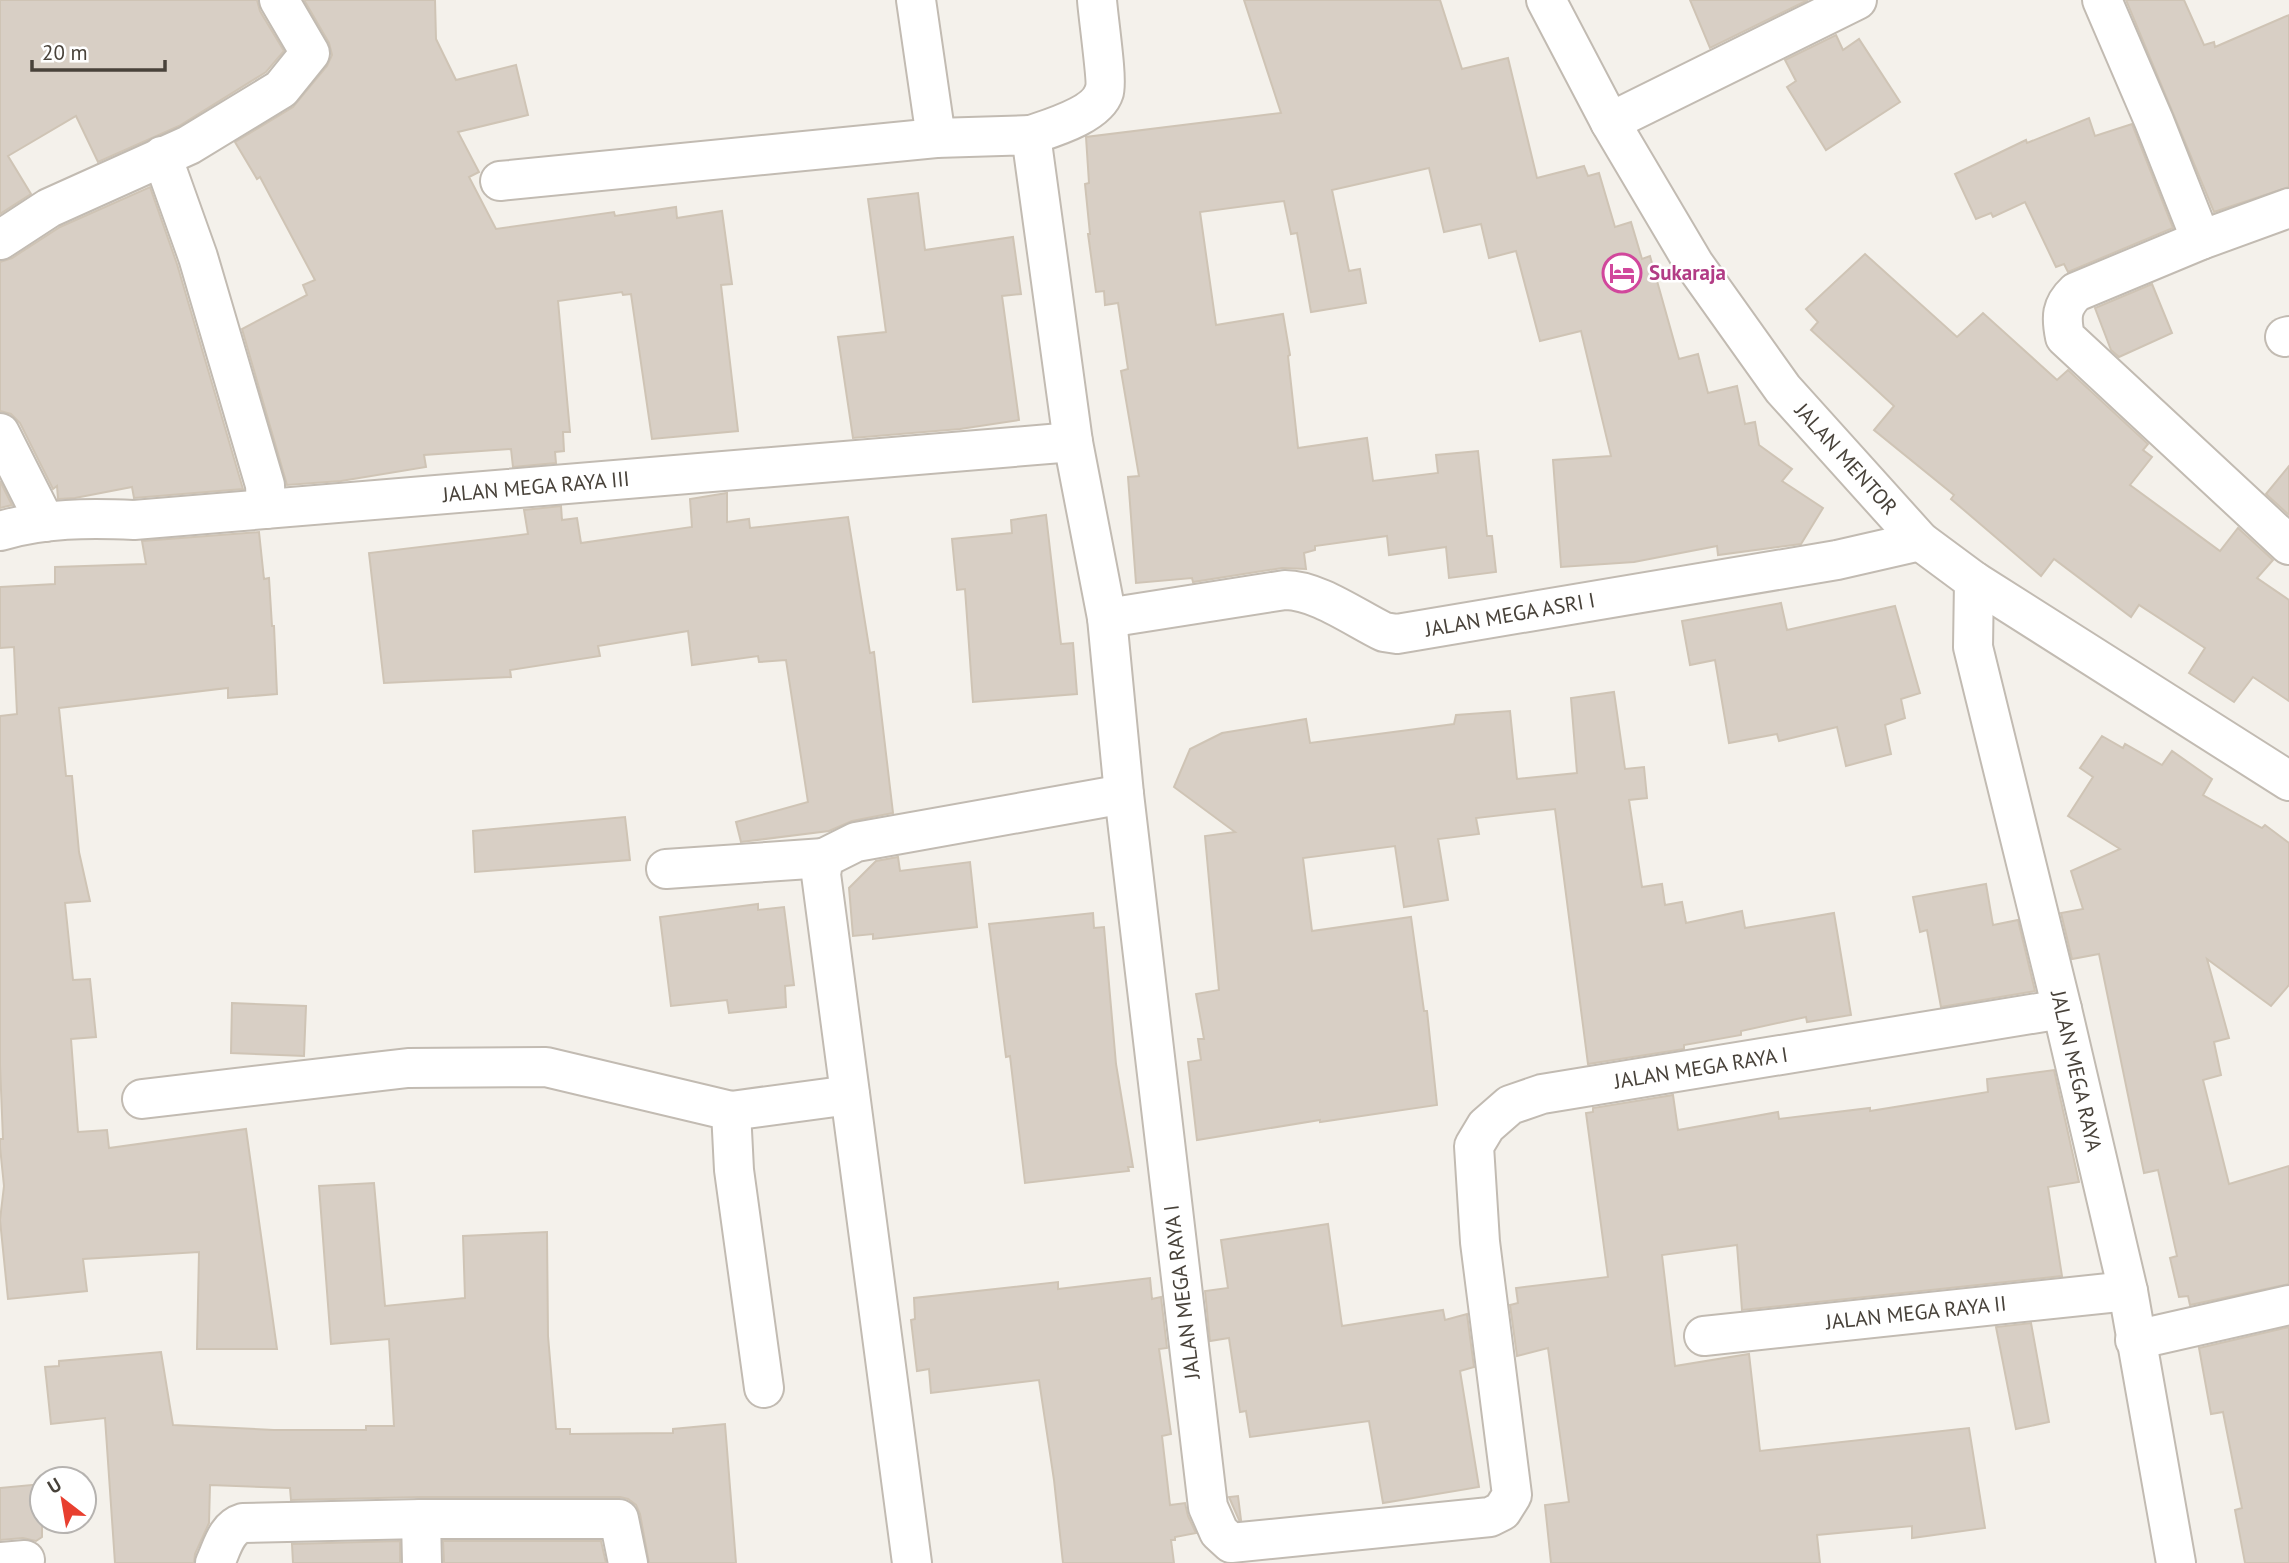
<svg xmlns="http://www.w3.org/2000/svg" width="2289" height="1563" font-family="'PT Sans',sans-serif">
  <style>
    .building { fill: #d8cfc5; stroke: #cfc4b5; stroke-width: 2 }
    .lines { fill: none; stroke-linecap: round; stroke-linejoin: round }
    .minor-casing { stroke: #c2bbb2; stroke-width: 42 }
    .minor { stroke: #fff; stroke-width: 38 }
    .labels { text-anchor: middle; stroke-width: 5; stroke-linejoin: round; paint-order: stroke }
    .hotel-label { font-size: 21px; font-weight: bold; fill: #b23c85; stroke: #fff; text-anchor: start }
    .street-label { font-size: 21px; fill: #48423a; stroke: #fff }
  </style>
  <rect width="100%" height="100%" fill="#f4f1eb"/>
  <g class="building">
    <path d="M0,0H257L260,11L284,51L266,72L179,126L98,162L76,116L8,156L31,194L0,214Z"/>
    <path d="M304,0H435L436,39L456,80L516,65L528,115L458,132L479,172L469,177L496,229L614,212L615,216L676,207L677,218L722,211L732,284L721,285L738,431L652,439L631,294L623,295L622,292L558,301L570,432H563L564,451L555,452L556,463L513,467L511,449L424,455L426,467L341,481L287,485L242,329L307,295L303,285L315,280L260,177L257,179L235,142L293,107L327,66L332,55L329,43Z"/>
    <path d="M1244,0H1440L1462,69L1508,58L1537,178L1584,166L1588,176L1599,173L1615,227L1631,222L1642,259L1650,256L1679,359L1698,354L1708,393L1737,386L1745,424L1755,422L1759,445L1792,469L1782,481L1823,508L1801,544L1718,555L1717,546L1634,562L1561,567L1553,460L1611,456L1581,331L1540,341L1516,251L1489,258L1481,224L1444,232L1429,168L1332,190L1349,271L1360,269L1366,303L1311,312L1297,233L1291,234L1284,201L1200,212L1216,325L1283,314L1290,355L1288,356L1298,448L1367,438L1373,481L1438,473L1436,455L1478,451L1487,536H1492L1496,572L1449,578L1446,547L1389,555L1387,536L1315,546V550L1304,553L1306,569L1282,568L1193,582L1192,578L1136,583L1128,477L1139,476L1121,371L1128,369L1118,303L1105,305L1104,291L1096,292L1088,234H1090L1085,184L1089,183L1086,137L1281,113Z"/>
    <path d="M1690,0H1808L1710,48Z"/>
    <path d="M2126,0H2184L2204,45L2214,42L2215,47L2289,15V187L2214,212Z"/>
    <path d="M1836,35L1843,50L1859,39L1900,102L1826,150L1787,87L1796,81L1785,60Z"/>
    <path d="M2089,118L2095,136L2132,124L2173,228L2068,272L2064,264L2056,267L2025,202L1993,217L1991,213L1976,219L1955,174L2026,140L2027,143Z"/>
    <path d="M150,187L177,264L243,489L134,498L132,487L75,498L58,499L57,486L53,489L20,423L11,414L0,411V262L12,258L60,227Z"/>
    <path d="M918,193L925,250L1013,237L1021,294L1002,296L1019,420L960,429L853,438L838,337L886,332L868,199Z"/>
    <path d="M1865,254L1957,337L1983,313L2057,380L2068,370L2148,444L2143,450L2152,457L2130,485L2220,551L2238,528L2273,560L2257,578L2289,600V701L2253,677L2234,702L2189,673L2205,648L2139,605L2131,617L2054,559L2041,576L1951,499L1954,495L1874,430L1894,406L1811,330L1818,322L1806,309Z"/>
    <path d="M2152,284L2172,333L2119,357L2111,350L2095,308Z"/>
    <path d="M2289,466V515L2266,494Z"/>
    <path d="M0,481L12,505L0,508Z"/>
    <path d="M727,493V522L749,519L750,528L848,517L870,653L874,652L893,813L852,821L829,831L741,842L736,822L808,802L786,660L759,662L758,656L692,665L688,631L598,646L600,656L510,670L511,677L384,683L369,553L528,534L524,510L561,506L562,520L577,518L581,543L692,527L690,499Z"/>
    <path d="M1046,515L1061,644L1073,643L1077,694L973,702L965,589L957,590L952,539L1012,533L1011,520Z"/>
    <path d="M259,532L264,579L269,578L272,626H274L277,694L228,698V688L59,708L66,776H72L79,852L90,901L65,903L73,980L90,979L96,1037L71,1039L78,1132L107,1130L109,1148L246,1129L277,1349H197L199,1252L83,1259L87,1291L8,1299L0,1220L4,1186L0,1147V1139H3L0,1065V716L17,714L14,647L0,648V587L55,584V567L146,564L142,541Z"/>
    <path d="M1781,603L1787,630L1895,606L1920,693L1901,699L1905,718L1885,725L1891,754L1846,766L1837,727L1779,741L1777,734L1729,743L1715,660L1690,665L1682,621Z"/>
    <path d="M1614,692L1625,769L1644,767L1647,798L1629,800L1642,887L1662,884L1665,905L1682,902L1686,923L1742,911L1745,928L1834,913L1851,1015L1807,1022L1806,1017L1741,1031V1035L1684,1045V1049L1588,1064L1555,809L1476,818L1479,834L1438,839L1448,900L1404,907L1395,846L1303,858L1312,931L1411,917L1424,1011H1427L1437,1105L1320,1122V1120L1197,1140L1188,1062L1201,1060L1198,1039H1204L1196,994L1219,990L1205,836L1235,832L1174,787L1190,749L1222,733L1306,719L1310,743L1454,724L1456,715L1510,711L1517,779L1577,773L1571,698Z"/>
    <path d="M2102,736L2123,748L2125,744L2162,765L2172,751L2212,779L2203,795L2262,828L2265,825L2289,843V985L2271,1006L2207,959L2229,1038L2214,1042L2221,1075L2203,1080L2229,1184L2289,1166V1284L2190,1305L2188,1296L2179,1297L2170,1258L2177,1256L2158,1170L2144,1173L2099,954L2072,959L2061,913L2083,909L2071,871L2120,849L2068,816L2093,777L2080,768Z"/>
    <path d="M625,817L630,860L475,872L473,831Z"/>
    <path d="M898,857L900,871L970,862L977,927L873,939V934L853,936L849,888L876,861Z"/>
    <path d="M1986,884L1993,925L2018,920L2035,991L1941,1007L1927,930L1920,932L1913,897Z"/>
    <path d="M758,904V910L784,907L794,985L785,986L786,1007L729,1013L727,1000L671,1006L660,917Z"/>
    <path d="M1093,913L1094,928L1104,927L1116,1064L1133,1167H1128L1129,1171L1025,1183L1010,1056L1006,1057L989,924Z"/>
    <path d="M232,1003L306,1006L304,1056L231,1053Z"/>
    <path d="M2054,1070L2079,1182L2048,1187L2062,1276L1742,1310L1737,1245L1662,1255L1675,1366L1749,1354L1760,1451L1969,1428L1985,1528L1912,1538V1526L1817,1535L1820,1563H1551L1545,1505L1569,1502L1548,1348L1517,1356L1510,1305L1518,1303L1516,1288L1608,1277L1586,1113L1593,1112V1108L1673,1095L1678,1130L1778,1112L1779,1119L1870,1108V1111L1988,1092L1987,1079Z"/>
    <path d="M374,1183L385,1306L465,1298L463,1236L547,1232L548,1336L556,1429H570V1434L673,1433V1429L725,1424L736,1563H649L640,1514L636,1505L628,1499L620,1497H421L291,1500L290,1488L210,1485L209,1523L195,1554L194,1563H115L105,1418L51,1424L45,1367L59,1366V1361L161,1352L173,1425L274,1430H366V1426H394L389,1339L331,1344L319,1186Z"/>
    <path d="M1328,1224L1342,1326L1443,1310L1445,1320L1467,1314L1474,1367L1460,1371L1479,1487L1383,1503L1369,1421L1250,1437L1246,1411L1240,1412L1229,1338L1210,1341L1205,1291L1228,1288L1221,1240Z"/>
    <path d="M1150,1278L1152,1299L1161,1297L1167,1348L1159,1349L1171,1434L1162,1436L1170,1505L1185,1503L1188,1516L1196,1533L1175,1537V1540H1171L1174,1563H1063L1054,1480L1039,1380L931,1393L929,1369L917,1371L911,1320L915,1319L914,1298L1058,1282V1289Z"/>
    <path d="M2031,1323L2049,1422L2016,1429L1996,1327Z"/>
    <path d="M2289,1327V1563H2245L2235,1510L2242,1508L2223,1412L2211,1414L2199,1348Z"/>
    <path d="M42,1484V1537L36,1541L23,1538L0,1540V1488Z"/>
    <path d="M1238,1496L1241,1520H1239L1229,1497Z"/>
    <path d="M400,1541V1563H293L292,1544Z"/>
    <path d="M443,1541H601L606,1563H444Z"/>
  </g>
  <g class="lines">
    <defs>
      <g id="minor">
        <path d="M916,0L936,138"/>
        <path d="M1546,0L1610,122L1694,264L1783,389L1920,541L1974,581L2289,781"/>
        <path d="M2102,0L2154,121L2201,240L2289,208"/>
        <path d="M1610,122L1857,0"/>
        <path d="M1031,135C1051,128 1097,115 1104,92C1108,82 1098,16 1097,0"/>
        <path d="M162,156L198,257L265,485L266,509"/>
        <path d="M500,181L936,138L1031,135L1073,442L1107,618L1124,794L1208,1507L1219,1532L1231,1543L1490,1517L1502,1511L1512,1495L1480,1242L1474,1146L1486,1126L1510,1105L1542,1094L2062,1009"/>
        <path d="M0,240L49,208L189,145L281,89L310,53L279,0"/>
        <path d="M2201,240L2076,292C2061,306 2061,317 2065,337L2289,545"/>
        <path d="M2285,337L2289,336"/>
        <path d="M0,433L45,522"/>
        <path d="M0,531C44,518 89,518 134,520L1073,442"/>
        <path d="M1974,581L1973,647L2062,1009L2128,1291L2176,1563"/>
        <path d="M1107,618L1285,590C1317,590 1355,618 1384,632L1397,634L1837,560L1920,541"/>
        <path d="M666,869L824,858"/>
        <path d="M142,1099L408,1068L546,1067L731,1111L734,1170L764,1388"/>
        <path d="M731,1111L850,1095"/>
        <path d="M1704,1336L2128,1291"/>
        <path d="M2135,1340L2289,1305"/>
        <path d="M421,1519L422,1563"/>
        <path d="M0,1562L25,1560"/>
        <path d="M215,1563C222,1548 226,1528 243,1523L421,1519H619L628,1563"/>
        <path d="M912,1563L821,874L824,858L856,842L1124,794"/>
      </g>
    </defs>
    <use href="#minor" class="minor-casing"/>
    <use href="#minor" class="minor"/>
  </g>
  <defs>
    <symbol id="hotel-ring" viewBox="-11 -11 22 22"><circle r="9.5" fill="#fff" stroke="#d1479c" stroke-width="1.5"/><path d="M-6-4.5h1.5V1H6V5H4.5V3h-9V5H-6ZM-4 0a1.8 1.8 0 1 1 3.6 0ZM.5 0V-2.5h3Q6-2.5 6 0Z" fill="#d1479c"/></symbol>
  </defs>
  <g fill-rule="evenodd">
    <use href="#hotel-ring" x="1600" y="251" width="44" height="44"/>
  </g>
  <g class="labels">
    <g class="hotel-label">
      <text x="1649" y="280">Sukaraja</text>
    </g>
    <g class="street-label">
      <text transform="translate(1846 459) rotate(48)" y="7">JALAN MENTOR</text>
      <text transform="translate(536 487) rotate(-5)" y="7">JALAN MEGA RAYA III</text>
      <text transform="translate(1510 615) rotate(-10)" y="7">JALAN MEGA ASRI I</text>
      <text transform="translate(1701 1068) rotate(-9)" y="7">JALAN MEGA RAYA I</text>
      <text transform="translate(2076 1071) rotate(77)" y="7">JALAN MEGA RAYA</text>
      <text transform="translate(1182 1292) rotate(-97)" y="7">JALAN MEGA RAYA I</text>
      <text transform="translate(1916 1313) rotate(-6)" y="7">JALAN MEGA RAYA II</text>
    </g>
  </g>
  <g transform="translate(63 1500) rotate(329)"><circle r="33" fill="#ffffff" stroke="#b6b3b0" stroke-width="2"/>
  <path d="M0-5L12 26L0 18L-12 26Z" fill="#e83f2f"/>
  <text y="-10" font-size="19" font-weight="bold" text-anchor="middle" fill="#48423a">U</text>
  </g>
  <path d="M32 60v10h133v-10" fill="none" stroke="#48423a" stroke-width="3.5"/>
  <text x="42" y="60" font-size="21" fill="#48423a" stroke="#ffffff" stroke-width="5" paint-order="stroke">20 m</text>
</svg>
